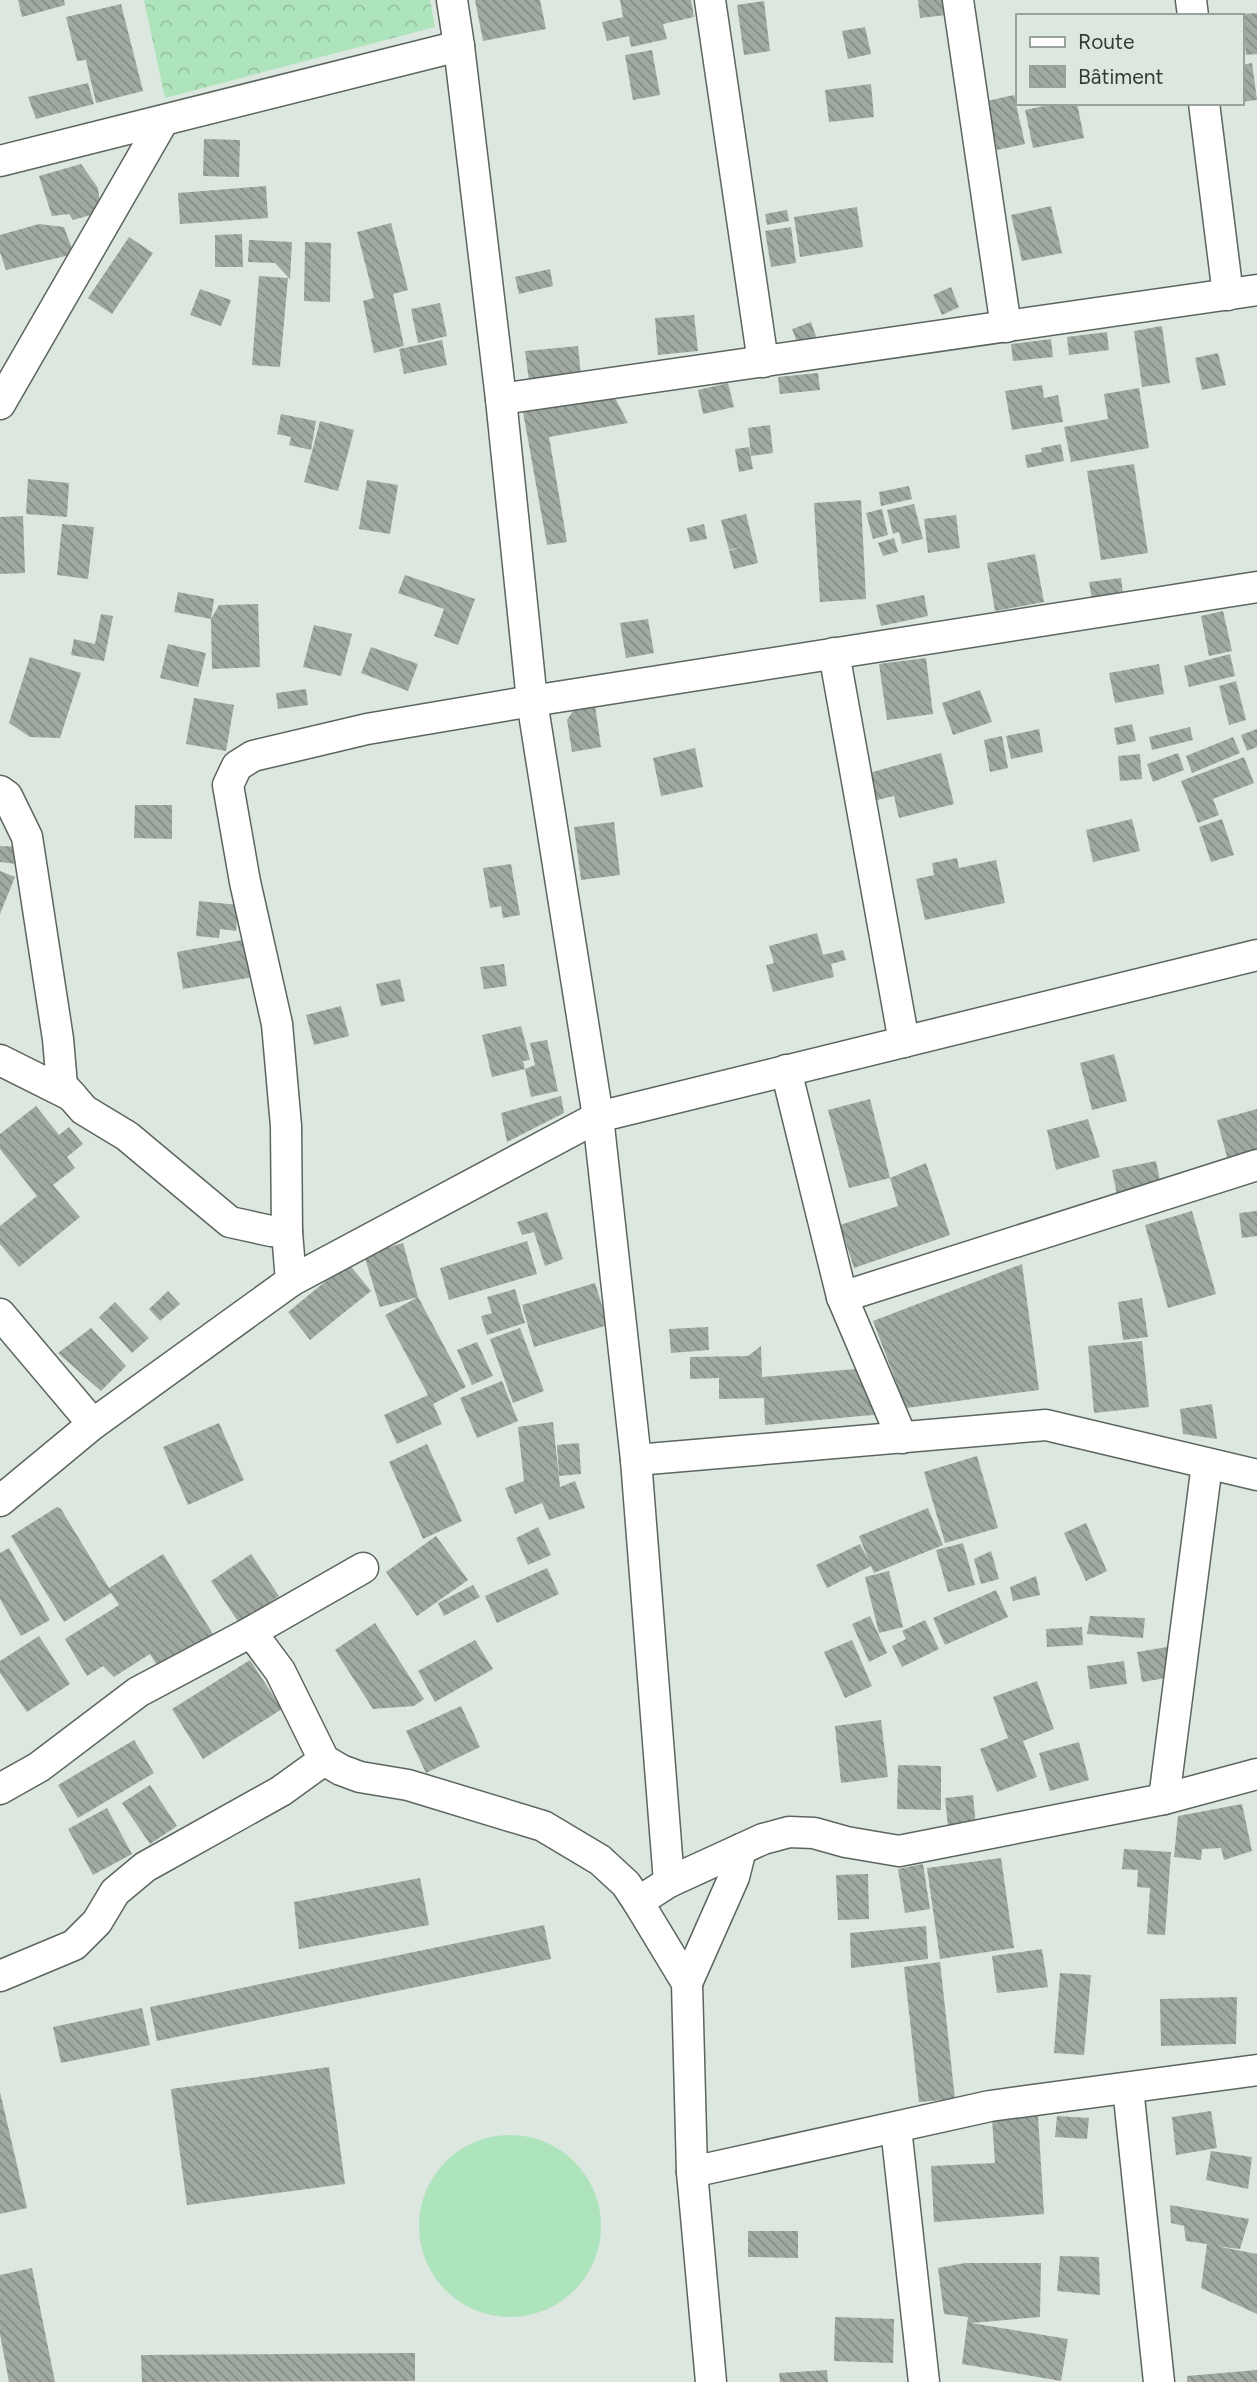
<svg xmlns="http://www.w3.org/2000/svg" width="1257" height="2382" font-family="Figtree,sans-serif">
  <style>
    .forest { fill: url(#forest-crowns) }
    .pitch { fill: #aee4bc }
    .building { fill: url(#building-back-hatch) }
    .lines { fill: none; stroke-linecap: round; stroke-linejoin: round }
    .minor-casing { stroke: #5c655e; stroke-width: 33 }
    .minor { stroke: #fff; stroke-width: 30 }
  </style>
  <defs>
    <pattern id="forest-crowns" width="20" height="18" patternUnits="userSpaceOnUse" patternTransform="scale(1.75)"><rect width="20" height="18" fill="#aee4bc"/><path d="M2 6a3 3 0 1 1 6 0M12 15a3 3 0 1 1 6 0" fill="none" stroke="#96c4a2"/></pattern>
    <pattern id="building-back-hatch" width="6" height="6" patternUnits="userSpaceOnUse" patternTransform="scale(1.75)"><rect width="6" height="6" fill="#a0aaa2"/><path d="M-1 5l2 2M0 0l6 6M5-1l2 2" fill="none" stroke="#838b85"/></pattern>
  </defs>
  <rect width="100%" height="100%" fill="#dce7df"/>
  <path class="forest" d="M144,0H430L435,27L165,98Z"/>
  <circle class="pitch" cx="510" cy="2226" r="91"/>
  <g class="building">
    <path d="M18,0H64L65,5L22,17Z"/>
    <path d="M475,0H540L546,29L483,41Z"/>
    <path d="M620,0H691L694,17L663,24L667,39L631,47L629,36L607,41L602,22L623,17Z"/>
    <path d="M918,0H944L946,15L920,18Z"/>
    <path d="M764,1L770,51L744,55L737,5Z"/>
    <path d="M121,4L143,91L96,103L86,60L77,61L66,17Z"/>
    <path d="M1257,13V54L1246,55L1242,14Z"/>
    <path d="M865,27L871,54L848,59L842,31Z"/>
    <path d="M652,50L660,95L633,100L625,55Z"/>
    <path d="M1252,63L1257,100L1241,102V65Z"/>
    <path d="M88,83L94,104L36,119L28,97Z"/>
    <path d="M871,84L874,117L829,122L825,90Z"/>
    <path d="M1014,95L1025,144L997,150L987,101Z"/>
    <path d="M1059,103H1077L1084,138L1033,148L1025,110Z"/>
    <path d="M204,139L240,140L239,177L203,176Z"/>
    <path d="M81,164L98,188L101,212L73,220L69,214L52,216L39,176Z"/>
    <path d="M266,186L268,218L180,224L178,193Z"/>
    <path d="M1051,206L1062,253L1022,261L1011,215Z"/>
    <path d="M857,207L863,247L800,257L794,217Z"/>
    <path d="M787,210L789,221L767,225L765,214Z"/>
    <path d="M391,223L408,290L393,294L404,346L374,353L363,301L374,298L357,232Z"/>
    <path d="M39,224L64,227L74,254L6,270L0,252V235Z"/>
    <path d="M791,227L796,263L771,267L765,231Z"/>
    <path d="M242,234L243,267H215V235Z"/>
    <path d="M129,237L153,253L112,314L88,298Z"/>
    <path d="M249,240L292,242L290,279L275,263L248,262Z"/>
    <path d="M305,242L331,243L330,302L304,301Z"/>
    <path d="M550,269L553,286L519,294L515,277Z"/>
    <path d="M259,276L288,278L280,367L252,365Z"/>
    <path d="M951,287L959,307L942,315L933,295Z"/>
    <path d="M200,289L231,300L221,326L190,315Z"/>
    <path d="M440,303L447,336L418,343L411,309Z"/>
    <path d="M694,315L698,351L658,355L655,318Z"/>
    <path d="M811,322L819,345L801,352L792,329Z"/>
    <path d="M1162,326L1170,383L1142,387L1134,331Z"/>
    <path d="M1107,332L1109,350L1069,355L1067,337Z"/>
    <path d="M1051,339L1053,357L1013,361L1011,344Z"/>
    <path d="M442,340L447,365L404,374L399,349Z"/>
    <path d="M578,346L581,376L529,381L525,351Z"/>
    <path d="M1218,353L1226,385L1202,390L1195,358Z"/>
    <path d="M818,373L820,390L780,394L778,377Z"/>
    <path d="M728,383L734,407L703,414L698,390Z"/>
    <path d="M1042,385L1044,398L1058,395L1063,422L1012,430L1005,391Z"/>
    <path d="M1139,388L1149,448L1071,462L1064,427L1108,419L1104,394Z"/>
    <path d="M614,396L628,423L549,437L567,542L547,545L523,412Z"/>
    <path d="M281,414L316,421L311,450L289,445L291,437L277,434Z"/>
    <path d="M320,421L354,430L338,491L304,482Z"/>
    <path d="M770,425L773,453L751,456L748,428Z"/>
    <path d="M1061,444L1064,461L1027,468L1025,455L1042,452L1041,448Z"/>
    <path d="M749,447L753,469L739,472L735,449Z"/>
    <path d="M1134,464L1148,553L1101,560L1087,471Z"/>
    <path d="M28,479L69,483L67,517L26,514Z"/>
    <path d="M367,480L398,485L390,534L359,529Z"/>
    <path d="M909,486L912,499L881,506L879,492Z"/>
    <path d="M861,500L866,599L820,602L814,503Z"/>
    <path d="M914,504L923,539L902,544L899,532L893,534L887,510Z"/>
    <path d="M882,509L888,535L873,539L866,513Z"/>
    <path d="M746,514L758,563L734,569L729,551L742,547L729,550L721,520Z"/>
    <path d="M956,515L960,548L928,553L924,519Z"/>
    <path d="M23,516L25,573L0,574V517Z"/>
    <path d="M62,524L94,527L88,579L57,575Z"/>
    <path d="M704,524L707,539L690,542L687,528Z"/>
    <path d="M894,538L898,552L883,556L878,543Z"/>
    <path d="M1035,554L1044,602L995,611L987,563Z"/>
    <path d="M405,575L475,599L458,645L434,636L444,609L398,593Z"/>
    <path d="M1121,578L1123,594L1092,599L1089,582Z"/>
    <path d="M178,592L214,599L211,619L219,605L258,604L260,667L212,669L211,619L174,612Z"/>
    <path d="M924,595L928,616L881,626L876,605Z"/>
    <path d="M1223,611L1232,651L1209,656L1201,616Z"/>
    <path d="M101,614L113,616L104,661L71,655L74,639L95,644Z"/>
    <path d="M648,619L654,653L626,658L620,623Z"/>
    <path d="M314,625L352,634L341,676L303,667Z"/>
    <path d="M168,644L206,653L198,687L160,678Z"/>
    <path d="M371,647L418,664L408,691L361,673Z"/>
    <path d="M1230,654L1235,676L1189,687L1184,666Z"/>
    <path d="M30,657L81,673L60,738L30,737L9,723Z"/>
    <path d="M926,658L933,714L887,720L879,664Z"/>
    <path d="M1159,664L1164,694L1115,703L1109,673Z"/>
    <path d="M1236,681L1246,720L1229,725L1219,686Z"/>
    <path d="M306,689L308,705L278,709L276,693Z"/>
    <path d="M980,690L992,722L953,735L942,703Z"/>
    <path d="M194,698L234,705L226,751L186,744Z"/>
    <path d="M595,705L601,747L572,752L567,720L575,708Z"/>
    <path d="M1132,724L1136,741L1117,745L1114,728Z"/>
    <path d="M1190,727L1193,740L1152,750L1149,737Z"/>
    <path d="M1039,729L1043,752L1011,759L1006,736Z"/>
    <path d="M1257,729V747L1247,751L1241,735Z"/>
    <path d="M1002,736L1008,768L990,772L984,740Z"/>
    <path d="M1233,737L1240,753L1192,773L1186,756Z"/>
    <path d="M695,748L703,787L661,796L653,758Z"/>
    <path d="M941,753L954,804L899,818L894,796L877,800L869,773Z"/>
    <path d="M1178,753L1184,770L1153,782L1147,764Z"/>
    <path d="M1140,754L1142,779L1120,781L1118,756Z"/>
    <path d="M1244,757L1254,783L1213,799L1219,815L1198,823L1181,781Z"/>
    <path d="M135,805H172V839L134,838Z"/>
    <path d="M1132,819L1140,851L1093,862L1086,830Z"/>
    <path d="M1222,819L1234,855L1211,862L1199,827Z"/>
    <path d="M614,822L620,875L581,880L574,827Z"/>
    <path d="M0,846L20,847L17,864L0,862Z"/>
    <path d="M957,858L959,868L996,860L1005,903L925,920L916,879L934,875L932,863Z"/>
    <path d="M511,864L520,915L503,918L501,906L490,908L483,868Z"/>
    <path d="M0,871L15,877L0,914Z"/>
    <path d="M199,901L238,905L236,931L220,929L219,938L196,936Z"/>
    <path d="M817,933L823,955L843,950L846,960L831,964L834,977L773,992L766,965L774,963L769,946Z"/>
    <path d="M247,939L254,977L183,989L177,952Z"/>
    <path d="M504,964L507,986L484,989L480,967Z"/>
    <path d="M400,979L405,1001L381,1006L376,984Z"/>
    <path d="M341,1006L349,1036L314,1045L306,1015Z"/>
    <path d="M521,1026L530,1060L523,1061L525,1069L535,1065L530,1043L547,1040L558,1091L531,1097L525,1069L492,1077L482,1035Z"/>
    <path d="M1114,1054L1127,1101L1092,1110L1080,1063Z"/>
    <path d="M561,1096L564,1113L507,1142L501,1113Z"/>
    <path d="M870,1099L890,1178L849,1188L828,1110Z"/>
    <path d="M36,1106L59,1135L69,1127L83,1144L67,1157L75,1168L53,1185L80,1217L19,1267L0,1244V1226L37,1196L0,1149V1134Z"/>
    <path d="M1257,1109V1150L1227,1157L1217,1120Z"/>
    <path d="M1088,1119L1100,1157L1056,1170L1047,1130Z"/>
    <path d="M1156,1161L1161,1186L1117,1195L1112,1170Z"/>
    <path d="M926,1163L950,1235L854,1268L840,1225L898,1206L890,1178Z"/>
    <path d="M1192,1211L1216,1294L1168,1308L1145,1225Z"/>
    <path d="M1257,1211V1236L1242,1238L1239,1213Z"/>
    <path d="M547,1212L563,1259L545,1266L534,1232L522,1235L517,1222Z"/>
    <path d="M527,1241L537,1274L449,1300L440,1268Z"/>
    <path d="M403,1243L418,1297L380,1307L364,1255Z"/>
    <path d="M348,1263L371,1291L310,1340L288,1312Z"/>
    <path d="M1022,1264L1039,1390L906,1408L873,1321Z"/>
    <path d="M595,1283L608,1325L534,1347L522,1305Z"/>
    <path d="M515,1289L525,1323L487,1335L481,1316L492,1313L487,1297Z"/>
    <path d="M168,1291L180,1304L160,1321L149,1309Z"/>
    <path d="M418,1297L466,1387L433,1404L442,1424L397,1444L384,1415L428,1395L385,1315Z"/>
    <path d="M1142,1298L1148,1337L1123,1340L1118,1302Z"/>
    <path d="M115,1302L149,1338L132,1353L99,1317Z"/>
    <path d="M708,1327L709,1350L671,1353L669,1329Z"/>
    <path d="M91,1328L126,1366L101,1391L58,1353Z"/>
    <path d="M520,1328L544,1391L513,1403L490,1339Z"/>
    <path d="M1142,1341L1149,1407L1094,1413L1088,1346Z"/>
    <path d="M477,1342L493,1376L472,1385L457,1350Z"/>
    <path d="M761,1346L762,1377L856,1369L865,1373L883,1414L765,1425L764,1398L719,1399V1378L690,1379V1357L748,1356Z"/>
    <path d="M502,1381L518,1421L477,1438L460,1398Z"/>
    <path d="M1212,1404L1217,1439L1183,1434L1180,1409Z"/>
    <path d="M553,1422L560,1487L575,1481L585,1508L549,1520L542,1503L515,1514L505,1488L524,1481L518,1427Z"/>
    <path d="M219,1423L244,1480L188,1505L163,1447Z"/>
    <path d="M579,1443L581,1474L559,1476L557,1445Z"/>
    <path d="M427,1444L462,1521L423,1539L389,1462Z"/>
    <path d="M977,1456L998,1528L945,1543L924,1472Z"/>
    <path d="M57,1507L61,1509L109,1588L163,1554L213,1634L158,1667L150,1654L114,1677L103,1666L87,1676L65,1639L119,1605L111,1593L64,1622L11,1536Z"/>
    <path d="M928,1508L943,1545L874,1573L871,1566L827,1588L816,1565L860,1544L869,1561L859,1536Z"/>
    <path d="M1086,1523L1107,1571L1086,1581L1064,1533Z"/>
    <path d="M538,1527L551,1555L528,1565L516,1538Z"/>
    <path d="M436,1536L468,1580L417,1616L386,1572Z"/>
    <path d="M963,1543L975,1585L948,1592L936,1550Z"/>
    <path d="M9,1548L50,1620L21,1636L0,1599V1553Z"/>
    <path d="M991,1551L999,1579L981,1584L974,1559Z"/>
    <path d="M251,1554L279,1596L239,1623L211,1581Z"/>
    <path d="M547,1568L559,1594L497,1623L485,1596Z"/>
    <path d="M889,1571L903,1627L879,1633L865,1577Z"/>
    <path d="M1036,1576L1040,1595L1013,1601L1010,1587Z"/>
    <path d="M473,1585L480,1597L444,1616L438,1603Z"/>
    <path d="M996,1590L1008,1617L945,1645L933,1618Z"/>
    <path d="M870,1616L887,1653L869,1662L852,1624Z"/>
    <path d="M1090,1616L1145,1618L1143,1638L1087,1634Z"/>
    <path d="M925,1620L939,1649L902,1667L892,1646L906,1639L902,1631Z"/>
    <path d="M375,1623L424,1699L414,1706L373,1709L335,1650Z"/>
    <path d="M1082,1627L1083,1645L1047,1647L1046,1629Z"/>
    <path d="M39,1636L70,1684L27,1712L0,1673V1661Z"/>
    <path d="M475,1640L493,1669L435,1702L418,1671Z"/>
    <path d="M852,1640L872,1686L845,1698L824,1652Z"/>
    <path d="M1167,1647L1172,1677L1142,1682L1137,1652Z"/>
    <path d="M250,1660L282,1709L203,1759L172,1709Z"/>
    <path d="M1124,1661L1127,1684L1090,1689L1087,1666Z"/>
    <path d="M1037,1681L1054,1729L1023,1741L1037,1777L997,1792L980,1749L1008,1738L993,1697Z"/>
    <path d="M461,1706L480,1747L426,1773L406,1731Z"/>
    <path d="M881,1720L888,1777L841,1783L835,1726Z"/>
    <path d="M134,1740L154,1773L78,1818L58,1785Z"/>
    <path d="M1079,1742L1089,1780L1050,1791L1039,1753Z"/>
    <path d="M898,1765L941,1766V1810L897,1809Z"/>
    <path d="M150,1785L177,1826L150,1844L122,1803Z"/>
    <path d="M973,1795L976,1826L948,1828L945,1798Z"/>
    <path d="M1242,1804L1252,1851L1224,1860L1221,1848L1202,1849L1201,1860L1174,1857L1178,1816Z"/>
    <path d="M107,1808L132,1854L93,1875L68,1829Z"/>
    <path d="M1124,1849L1171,1852L1165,1935L1147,1934L1150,1888L1137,1887L1138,1870L1122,1869Z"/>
    <path d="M1001,1858L1014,1948L940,1959L927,1868Z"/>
    <path d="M923,1864L930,1909L905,1913L898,1869Z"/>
    <path d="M868,1874L869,1919L838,1920L836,1875Z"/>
    <path d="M420,1878L429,1925L299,1949L294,1902Z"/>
    <path d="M544,1925L551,1959L157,2041L150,2007Z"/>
    <path d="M926,1926L928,1959L851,1968L850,1933Z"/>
    <path d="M1042,1949L1048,1987L997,1993L992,1956Z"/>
    <path d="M940,1962L955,2099L919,2102L904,1967Z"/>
    <path d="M1060,1973L1091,1975L1084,2055L1054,2053Z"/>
    <path d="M1237,1997L1236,2044L1161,2046L1160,1999Z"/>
    <path d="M142,2008L150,2045L61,2063L53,2027Z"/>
    <path d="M329,2067L345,2184L187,2205L171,2089Z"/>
    <path d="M0,2092L27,2208L0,2214Z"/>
    <path d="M1211,2111L1217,2148L1176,2155L1172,2117Z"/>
    <path d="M1038,2116L1044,2214L934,2222L931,2166L995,2163L992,2119Z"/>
    <path d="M1057,2116L1089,2118L1087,2139L1055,2137Z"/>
    <path d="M1211,2151L1252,2157L1248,2189L1206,2180Z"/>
    <path d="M1170,2205L1249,2219L1240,2249L1216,2246L1257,2254V2314L1201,2288L1207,2244L1186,2241L1184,2226L1171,2223Z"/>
    <path d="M748,2231H798V2258L748,2257Z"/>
    <path d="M1060,2256L1099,2257L1100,2295L1057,2291Z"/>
    <path d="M965,2263H1041L1040,2317L971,2323L1068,2339L1061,2381L962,2364L968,2317L944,2314L938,2268Z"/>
    <path d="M32,2268L55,2382H9L0,2334V2275Z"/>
    <path d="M835,2317L894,2319L893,2363L834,2361Z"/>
    <path d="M415,2353V2381L142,2382L141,2355Z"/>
    <path d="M827,2370L828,2382H780L779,2373Z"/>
    <path d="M1257,2370V2382H1187V2376Z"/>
  </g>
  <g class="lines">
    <defs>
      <g id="minor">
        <path d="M452,0L459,46L501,399L532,701L598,1117L636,1460L669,1882"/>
        <path d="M710,0L763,362"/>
        <path d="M958,0L1006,327"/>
        <path d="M1191,0L1193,16"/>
        <path d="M1204,103L1228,295"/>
        <path d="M0,161L459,46"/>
        <path d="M501,399L1257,290"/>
        <path d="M0,404L163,121"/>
        <path d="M834,653L904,1042"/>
        <path d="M0,791L7,796L27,837L58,1039L62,1085L84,1110L127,1136L230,1222L271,1231L287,1232L291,1281"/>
        <path d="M0,1060L72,1096"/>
        <path d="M786,1070L842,1297L902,1438"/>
        <path d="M287,1232L286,1126L277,1024L245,882L228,785L237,766L253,756L367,729L532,701L1257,587"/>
        <path d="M842,1297L1257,1165"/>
        <path d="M0,1314L93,1424"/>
        <path d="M636,1460L1046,1425L1257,1475"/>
        <path d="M0,1501L93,1424L291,1281L598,1117L1257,955"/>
        <path d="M251,1632L280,1671L324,1760L341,1770L360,1777L408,1785L543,1826L600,1860L626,1884L638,1902"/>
        <path d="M0,1789L39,1767L138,1692L251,1632L363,1568"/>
        <path d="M1164,1799L1207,1464"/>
        <path d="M0,1976L74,1945L97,1922L115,1892L145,1867L281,1791L324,1760"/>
        <path d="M687,1983L734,1877L741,1849"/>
        <path d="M1128,2088L1159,2382"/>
        <path d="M896,2128L924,2382"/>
        <path d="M692,2172L990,2106L1257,2070"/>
        <path d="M711,2382L692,2172L687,1983L638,1902L669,1882L763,1839L789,1832L814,1833L846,1842L899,1851L1164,1799L1257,1774"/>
      </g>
    </defs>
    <use href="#minor" class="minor-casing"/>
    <use href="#minor" class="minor"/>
  </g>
  <rect x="1016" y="14" width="228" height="91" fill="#dce7df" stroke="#9aa29c" stroke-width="2"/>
  <rect x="1030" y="37" width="35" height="10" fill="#ffffff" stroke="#9aa29c" stroke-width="2"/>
  <text x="1078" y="49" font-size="21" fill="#363a37">Route</text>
  <rect x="1030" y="66" width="35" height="21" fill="url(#building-back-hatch)" stroke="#9aa29c" stroke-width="2"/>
  <text x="1078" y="84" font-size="21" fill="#363a37">Bâtiment</text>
</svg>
